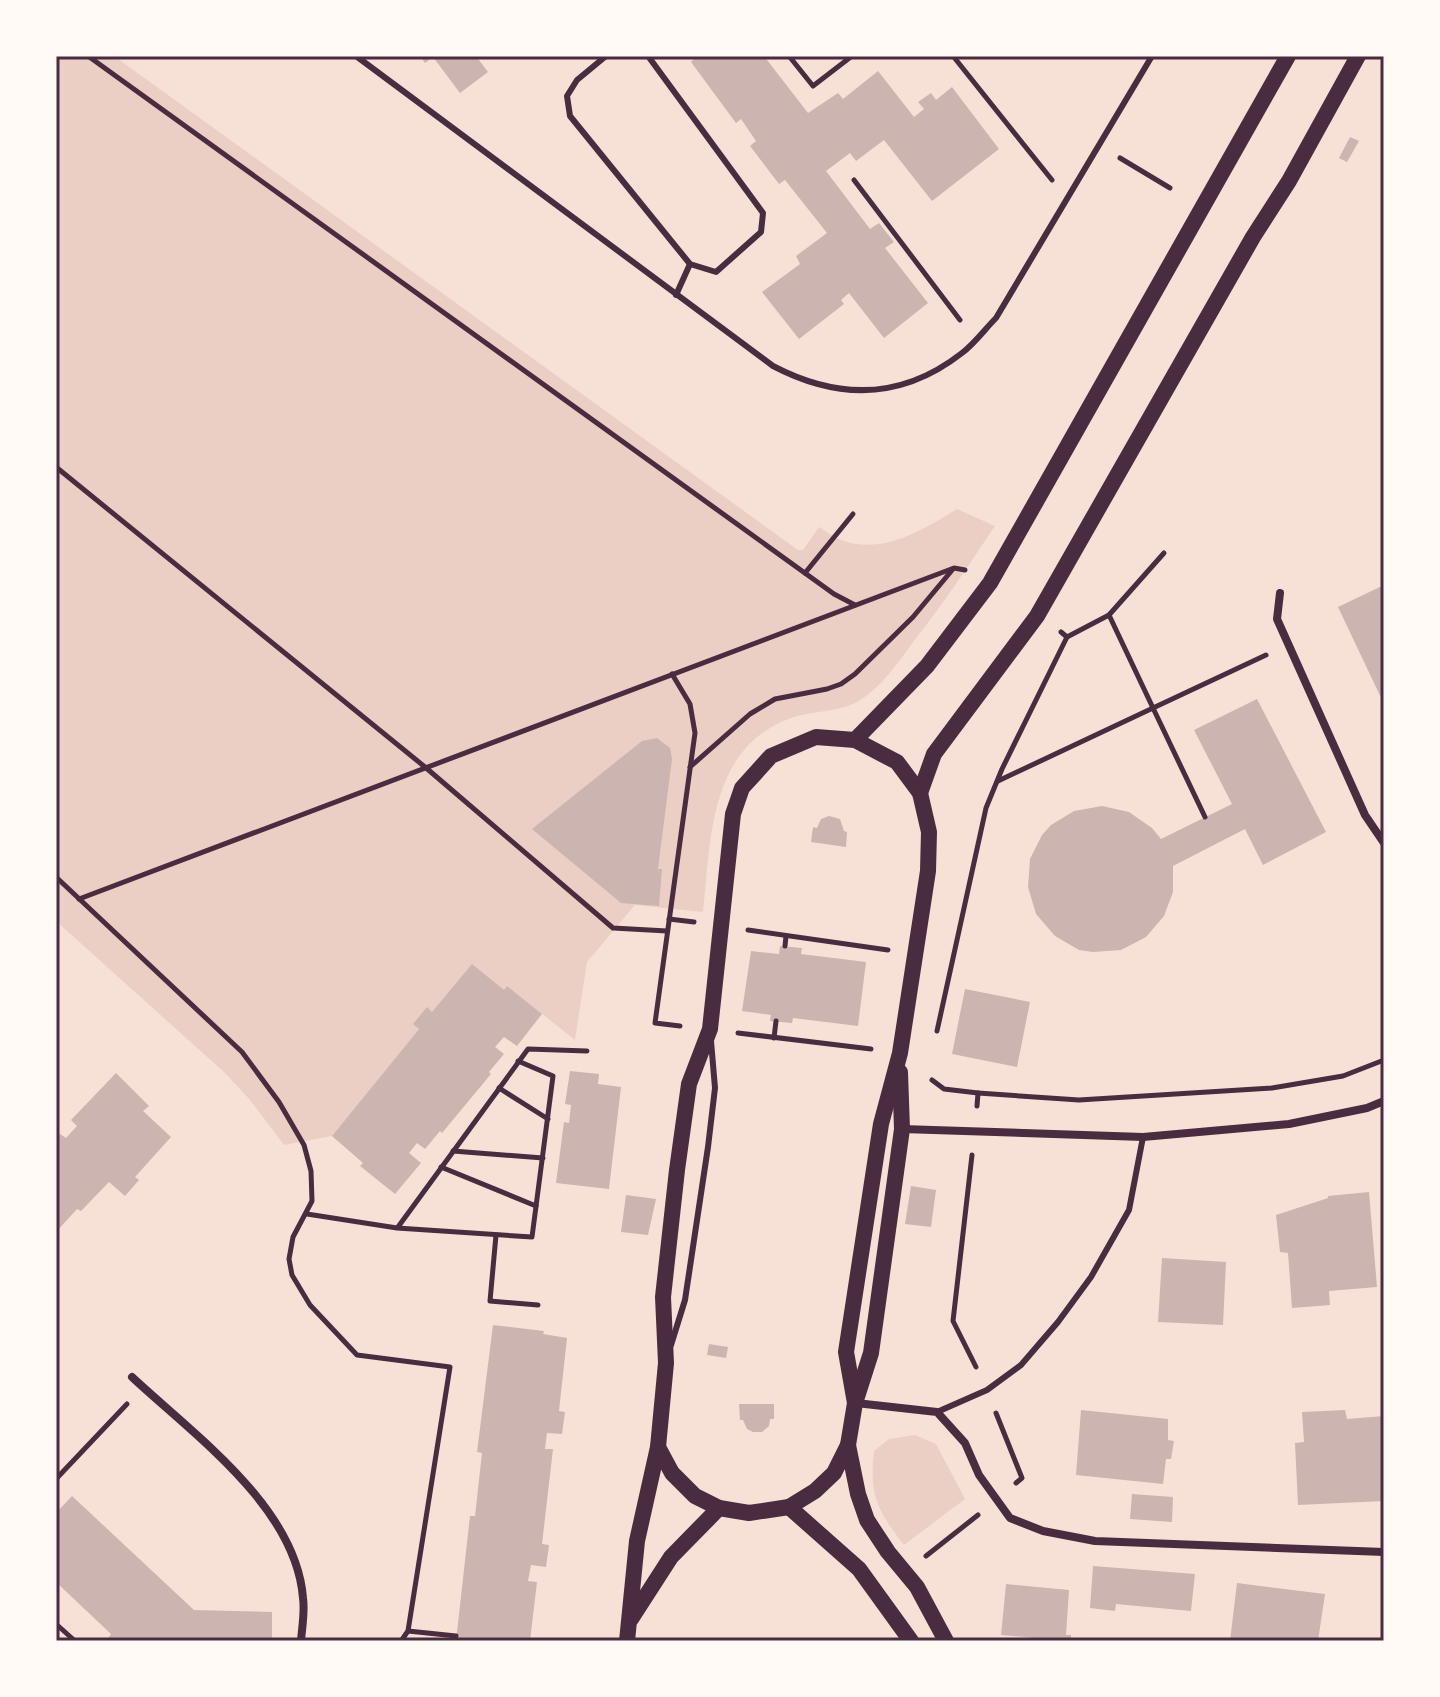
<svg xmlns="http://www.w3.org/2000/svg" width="1440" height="1697" font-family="'Open Sans',sans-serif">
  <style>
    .green { fill: #ebcfc5 }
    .building { fill: #ccb4b1 }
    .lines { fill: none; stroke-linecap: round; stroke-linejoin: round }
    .path { stroke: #4a2c40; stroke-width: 5 }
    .service { stroke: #4a2c40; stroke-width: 6 }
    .minor { stroke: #4a2c40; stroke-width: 8 }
    .secondary { stroke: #4a2c40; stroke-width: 16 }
    .neatline { fill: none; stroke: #4a2c40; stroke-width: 3 }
  </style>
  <rect width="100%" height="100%" fill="#f7e1d7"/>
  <g class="green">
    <path d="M56,56H114L798,550H803L819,527C826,531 833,537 841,540C882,556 924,529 957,509L995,526C969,565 943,604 914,641C899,661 886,681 866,696C843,714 817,709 791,718C708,748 711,841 703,912L635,905L587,962L575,1040L507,986L504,990L432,1012L427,1008L419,1029L332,1136L284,1145L250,1100L225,1073L56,921Z"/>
    <path d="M915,1435L936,1444L965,1499L904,1545C877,1510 869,1496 874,1451L889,1439Z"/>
  </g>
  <g class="building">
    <path d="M420,56H476L488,72L460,93L433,57L425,63Z"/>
    <path d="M692,56H764L808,113L838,93L843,99L878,71L914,117L924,109L918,102L931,93L936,100L952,87L999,149L932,201L884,140L856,161L850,153L826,171L870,229L879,223L894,242L885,248L928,303L884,338L849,293L841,300L844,304L799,339L762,292L800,264L796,256L827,233L785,180L779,184L750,146L756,141L741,119L736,123L691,62L694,59Z"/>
    <path d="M1350,137L1359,141L1347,162L1339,158Z"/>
    <path d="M1384,585V704L1338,607Z"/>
    <path d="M1257,699L1326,832L1263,865L1245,829L1173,866V892L1164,916L1146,937L1121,950L1093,952L1079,950L1055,936L1036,914L1028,887L1030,859L1042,835L1051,825L1074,811L1102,806L1129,812L1152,828L1161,839L1232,804L1194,730Z"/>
    <path d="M657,738L670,748L672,759L658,869H662L659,906L621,903L532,829L642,741Z"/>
    <path d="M829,816L840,819L844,831L847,832L846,847L811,842L813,827L817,828L821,819Z"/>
    <path d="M780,946L802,948L801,954L866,962L858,1026L793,1018L792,1023L770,1021L771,1015L742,1011L751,951L779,954Z"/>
    <path d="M472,964L504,990L507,986L542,1014L517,1046L504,1037L495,1047L504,1054L489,1072L491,1074L442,1133L440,1131L425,1149L417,1143L409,1153L421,1163L395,1194L360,1166L363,1163L332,1136L419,1029L413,1024L427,1007L432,1012Z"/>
    <path d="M965,989L1030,1002L1017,1067L952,1054Z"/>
    <path d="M570,1071L599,1074L598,1084L621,1087L609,1189L556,1183L564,1122L569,1123L571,1105L565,1104Z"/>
    <path d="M116,1073L149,1106L143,1111L171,1137L135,1177L139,1180L125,1196L109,1182L81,1211L77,1209L56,1232V1138L60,1134L66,1138L77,1126L71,1120Z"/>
    <path d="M911,1186L936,1190L931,1227L905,1224Z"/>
    <path d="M1369,1192L1377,1287L1329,1291L1330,1305L1292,1308L1288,1253L1280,1252L1276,1215L1328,1198V1196Z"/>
    <path d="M626,1195L656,1199L648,1235L621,1232Z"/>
    <path d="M1162,1258L1226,1262L1223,1325L1158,1322Z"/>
    <path d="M493,1325L544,1331L543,1334L567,1338L559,1411L565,1412L562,1434L547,1433L545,1449H553L542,1544L549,1545L546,1567L531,1565L528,1581L537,1582L530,1641H456L470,1516H475L482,1453L477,1452Z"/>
    <path d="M709,1344L728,1347L726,1358L707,1355Z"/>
    <path d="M739,1404H774V1419H770L769,1426L762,1432H753L747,1429L743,1420H740Z"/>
    <path d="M1081,1410L1168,1419V1440L1174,1441L1171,1459H1166L1163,1484L1076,1475Z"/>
    <path d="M1345,1410L1347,1419L1384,1416V1501L1298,1505L1295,1443L1304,1442L1302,1412Z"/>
    <path d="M1132,1494L1173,1497L1172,1522L1130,1519Z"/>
    <path d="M72,1496L194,1610L272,1612V1641H106L111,1634L56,1582V1513Z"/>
    <path d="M1093,1566L1195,1574L1191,1611L1116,1604L1115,1611L1090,1608Z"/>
    <path d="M1237,1583L1325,1594L1318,1641H1230Z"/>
    <path d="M1006,1584L1069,1590L1066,1635H1071V1641L1001,1635Z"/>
  </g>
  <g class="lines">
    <g class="path">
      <path d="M88,56L834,594L855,605"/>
      <path d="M789,56L813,86L852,56"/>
      <path d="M953,56L1052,180"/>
      <path d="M1120,158L1170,188"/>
      <path d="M854,180L960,320"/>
      <path d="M56,467L425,767L613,928L667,931"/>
      <path d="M805,573L853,514"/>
      <path d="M1109,615L1164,553"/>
      <path d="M1067,637L1109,615L1153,708L1266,655"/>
      <path d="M672,674L690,704L695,733L655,1023L680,1026"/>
      <path d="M690,767L750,714L775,699L827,689L841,684L855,674L913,617L953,569"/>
      <path d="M998,781L1153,708L1205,817"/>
      <path d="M56,877L242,1052L279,1102L304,1145L311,1171L312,1201L293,1237L289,1259L292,1275L310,1305L357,1355L450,1367L408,1631L401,1641"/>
      <path d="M79,899L954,568L965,570"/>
      <path d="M669,919L694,922"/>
      <path d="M748,930L888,950"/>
      <path d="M785,946L786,936"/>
      <path d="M937,1031L986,808L1002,769L1067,637L1061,632"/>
      <path d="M738,1033L871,1049"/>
      <path d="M774,1038L776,1021"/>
      <path d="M932,1080L944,1089L978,1093"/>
      <path d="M499,1088L548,1119"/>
      <path d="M977,1106L978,1093L1079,1100L1272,1088L1343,1076L1384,1060"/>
      <path d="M453,1151L543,1158"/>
      <path d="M972,1155L953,1321L976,1367"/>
      <path d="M441,1167L536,1206"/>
      <path d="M307,1214L397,1228L532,1237L553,1076L518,1061"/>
      <path d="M398,1227L528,1049L587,1051"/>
      <path d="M496,1235L490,1301L538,1305"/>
      <path d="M996,1413L1022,1478L1016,1483"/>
      <path d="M56,1479L127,1404"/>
      <path d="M926,1556L978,1515"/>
      <path d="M56,1624L75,1641"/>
      <path d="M408,1631L456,1636"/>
    </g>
    <g class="service">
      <path d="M356,56L773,366C838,400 902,400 962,353C975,343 985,329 996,318L1152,56"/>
      <path d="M606,56L577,80L567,96L570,116L690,264L716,272L761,232L763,213L648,56"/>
      <path d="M676,295L690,264"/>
      <path d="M671,1345L685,1300L708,1147L715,1088L711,1041"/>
      <path d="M937,1412L987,1390L1021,1365L1058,1322L1091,1277L1129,1210L1143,1137"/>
    </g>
    <g class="minor">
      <path d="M1280,593L1277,619L1365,815L1384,843"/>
      <path d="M902,1129L1143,1137L1289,1124L1367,1108L1384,1101"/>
      <path d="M132,1377C194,1435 296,1507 303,1598C305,1612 302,1627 301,1641"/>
      <path d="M856,1403L937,1412L965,1443L979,1475L1010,1518L1043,1531L1095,1541L1384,1552"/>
    </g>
    <g class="secondary">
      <path d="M855,740L927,666L990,583L1288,56"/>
      <path d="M920,793L934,754L1037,616L1253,237L1289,181L1358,56"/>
      <path d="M848,1445L858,1494L867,1520L888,1552L917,1587L946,1641"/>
      <path d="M658,1447L672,1473L695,1496L719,1508L749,1513L789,1507L815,1491L834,1473L848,1445L855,1403L871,1353L902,1129L900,1072"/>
      <path d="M789,1507L859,1569L911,1641"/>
      <path d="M631,1619L671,1557L719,1508"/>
      <path d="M627,1641L637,1541L658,1447L666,1363L663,1297L677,1170L689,1084L710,1029L733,814L742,788L771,756L816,737L855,740L897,762L920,793L929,832L928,871L900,1053L881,1124L846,1352L855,1403"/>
    </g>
  </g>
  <rect width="1440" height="1697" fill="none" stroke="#fffaf5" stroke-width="116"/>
  <rect x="58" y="58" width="1324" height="1581" class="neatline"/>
</svg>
